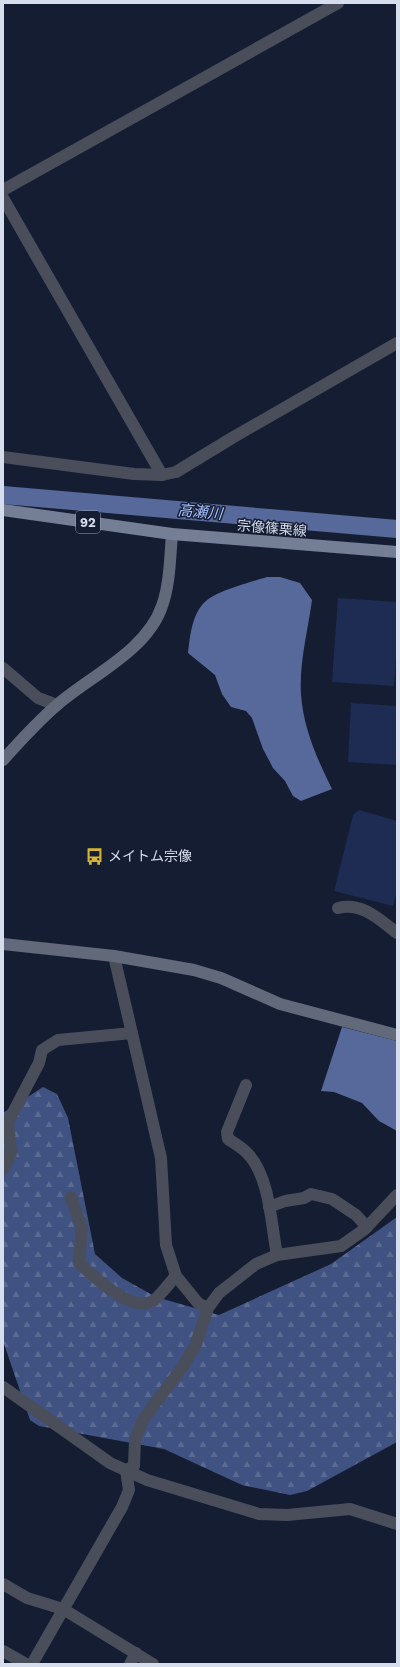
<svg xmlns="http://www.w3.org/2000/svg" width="400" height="1667" font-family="'Work Sans','Noto Sans JP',sans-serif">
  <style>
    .forest { fill: url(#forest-firs) }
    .green { fill: #1e2c53 }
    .water { fill: #56699a }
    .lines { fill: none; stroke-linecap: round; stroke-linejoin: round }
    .river { stroke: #56699a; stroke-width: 18 }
    .street { stroke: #494e5a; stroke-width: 12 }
    .secondary { stroke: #62697b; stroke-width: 12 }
    .primary { stroke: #747e95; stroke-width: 12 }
    .labels { text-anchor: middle; stroke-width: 3; stroke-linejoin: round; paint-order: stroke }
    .shield { fill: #151d33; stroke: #9ca3b4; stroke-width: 1 }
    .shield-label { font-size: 13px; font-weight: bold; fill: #d6ddec }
    .street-label { font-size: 14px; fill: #d6ddec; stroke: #151d33 }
    .poi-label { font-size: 14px; fill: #d6ddec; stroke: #151d33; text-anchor: start }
    .water-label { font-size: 15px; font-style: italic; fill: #aac3ff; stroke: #151d33 }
  </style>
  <defs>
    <pattern id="forest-firs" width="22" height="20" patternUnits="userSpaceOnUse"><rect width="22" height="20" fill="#405281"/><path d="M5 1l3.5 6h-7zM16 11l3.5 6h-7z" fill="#5b6a93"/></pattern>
  </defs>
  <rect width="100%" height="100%" fill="#151d33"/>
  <path class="forest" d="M43,1087L57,1094L68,1118L95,1254L122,1278L156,1297L219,1315L331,1264L397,1217V1442L307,1491L290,1495L242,1485L164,1449L39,1426L30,1420L3,1341V1113Z"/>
  <g class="green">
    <path d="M338,598L397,602V643L394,686L332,682Z"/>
    <path d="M351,703L397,706V765L348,762Z"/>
    <path d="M359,810L397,821V891L393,906L334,891L353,815Z"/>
  </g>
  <g class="water">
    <path d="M267,577H280L300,583L312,600C308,630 299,663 301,694C303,727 317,759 332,789L301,801L293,796L285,781L273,768L263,749L252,718L246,711L231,707L222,694L215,675L188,653C190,636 192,613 206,601C217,591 251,582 267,577Z"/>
    <path d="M342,1027L397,1041V1131L379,1121L362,1103L334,1092L321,1091Z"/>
  </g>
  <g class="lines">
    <path class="river" d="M3,495L397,529"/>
    <g class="street">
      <path d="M3,190L338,3"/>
      <path d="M3,198L162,475"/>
      <path d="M3,457L134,474L162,475L176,472L232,438L397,343"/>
      <path d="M3,668L38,698L57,705"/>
      <path d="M338,908C362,902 379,919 397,933"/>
      <path d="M114,956L161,1158L166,1245L176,1276L198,1303L208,1308"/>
      <path d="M246,1085L227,1132L228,1139C234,1143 241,1147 246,1152C270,1174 271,1225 277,1255"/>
      <path d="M3,1170L11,1153L8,1122L39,1063L42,1050L58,1040L132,1033"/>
      <path d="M71,1197L82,1228L79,1263C94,1276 130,1313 153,1301C159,1297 170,1282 176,1276"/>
      <path d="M269,1207L285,1201L304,1198L311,1194L332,1199L356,1215L367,1227"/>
      <path d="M3,1387L110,1463L147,1480L259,1514L287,1515L350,1509L397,1524"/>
      <path d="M126,1470L134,1466L135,1440L142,1421L184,1365L196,1344L208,1308L219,1293L256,1264L277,1255L341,1246L365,1229L397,1195"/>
      <path d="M3,1584L27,1598L63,1609L153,1664"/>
      <path d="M3,1651L26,1664"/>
      <path d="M32,1664L122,1507L129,1490L126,1470"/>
      <path d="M130,1664L136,1653"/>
    </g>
    <g class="secondary">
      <path d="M3,760C20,741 37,722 57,705C90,676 147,651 162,606C170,584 170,557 172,534"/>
      <path d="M3,944L114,956L194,970L221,978L280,1004L397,1035"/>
    </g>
    <path class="primary" d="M3,510L172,534L397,552"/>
  </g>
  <defs>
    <symbol id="bus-bare" viewBox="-9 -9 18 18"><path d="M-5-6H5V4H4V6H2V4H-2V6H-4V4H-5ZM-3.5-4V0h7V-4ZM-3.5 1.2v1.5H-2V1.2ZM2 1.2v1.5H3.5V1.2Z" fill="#d7b434" stroke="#151d33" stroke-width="2.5" paint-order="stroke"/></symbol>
  </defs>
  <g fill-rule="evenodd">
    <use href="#bus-bare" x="82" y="844" width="25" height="25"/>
  </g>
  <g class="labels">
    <rect class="shield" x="76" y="511" width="24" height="22" rx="3"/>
    <g class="shield-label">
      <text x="88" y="527">92</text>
    </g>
    <g class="street-label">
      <text transform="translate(272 528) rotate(5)" y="5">宗像篠栗線</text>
    </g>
    <g class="poi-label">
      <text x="108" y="861">メイトム宗像</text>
    </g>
    <g class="water-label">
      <text transform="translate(200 512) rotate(5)" y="5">高瀬川</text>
    </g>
  </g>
  <rect width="400" height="1667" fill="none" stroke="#d6ddec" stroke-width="8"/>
</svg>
